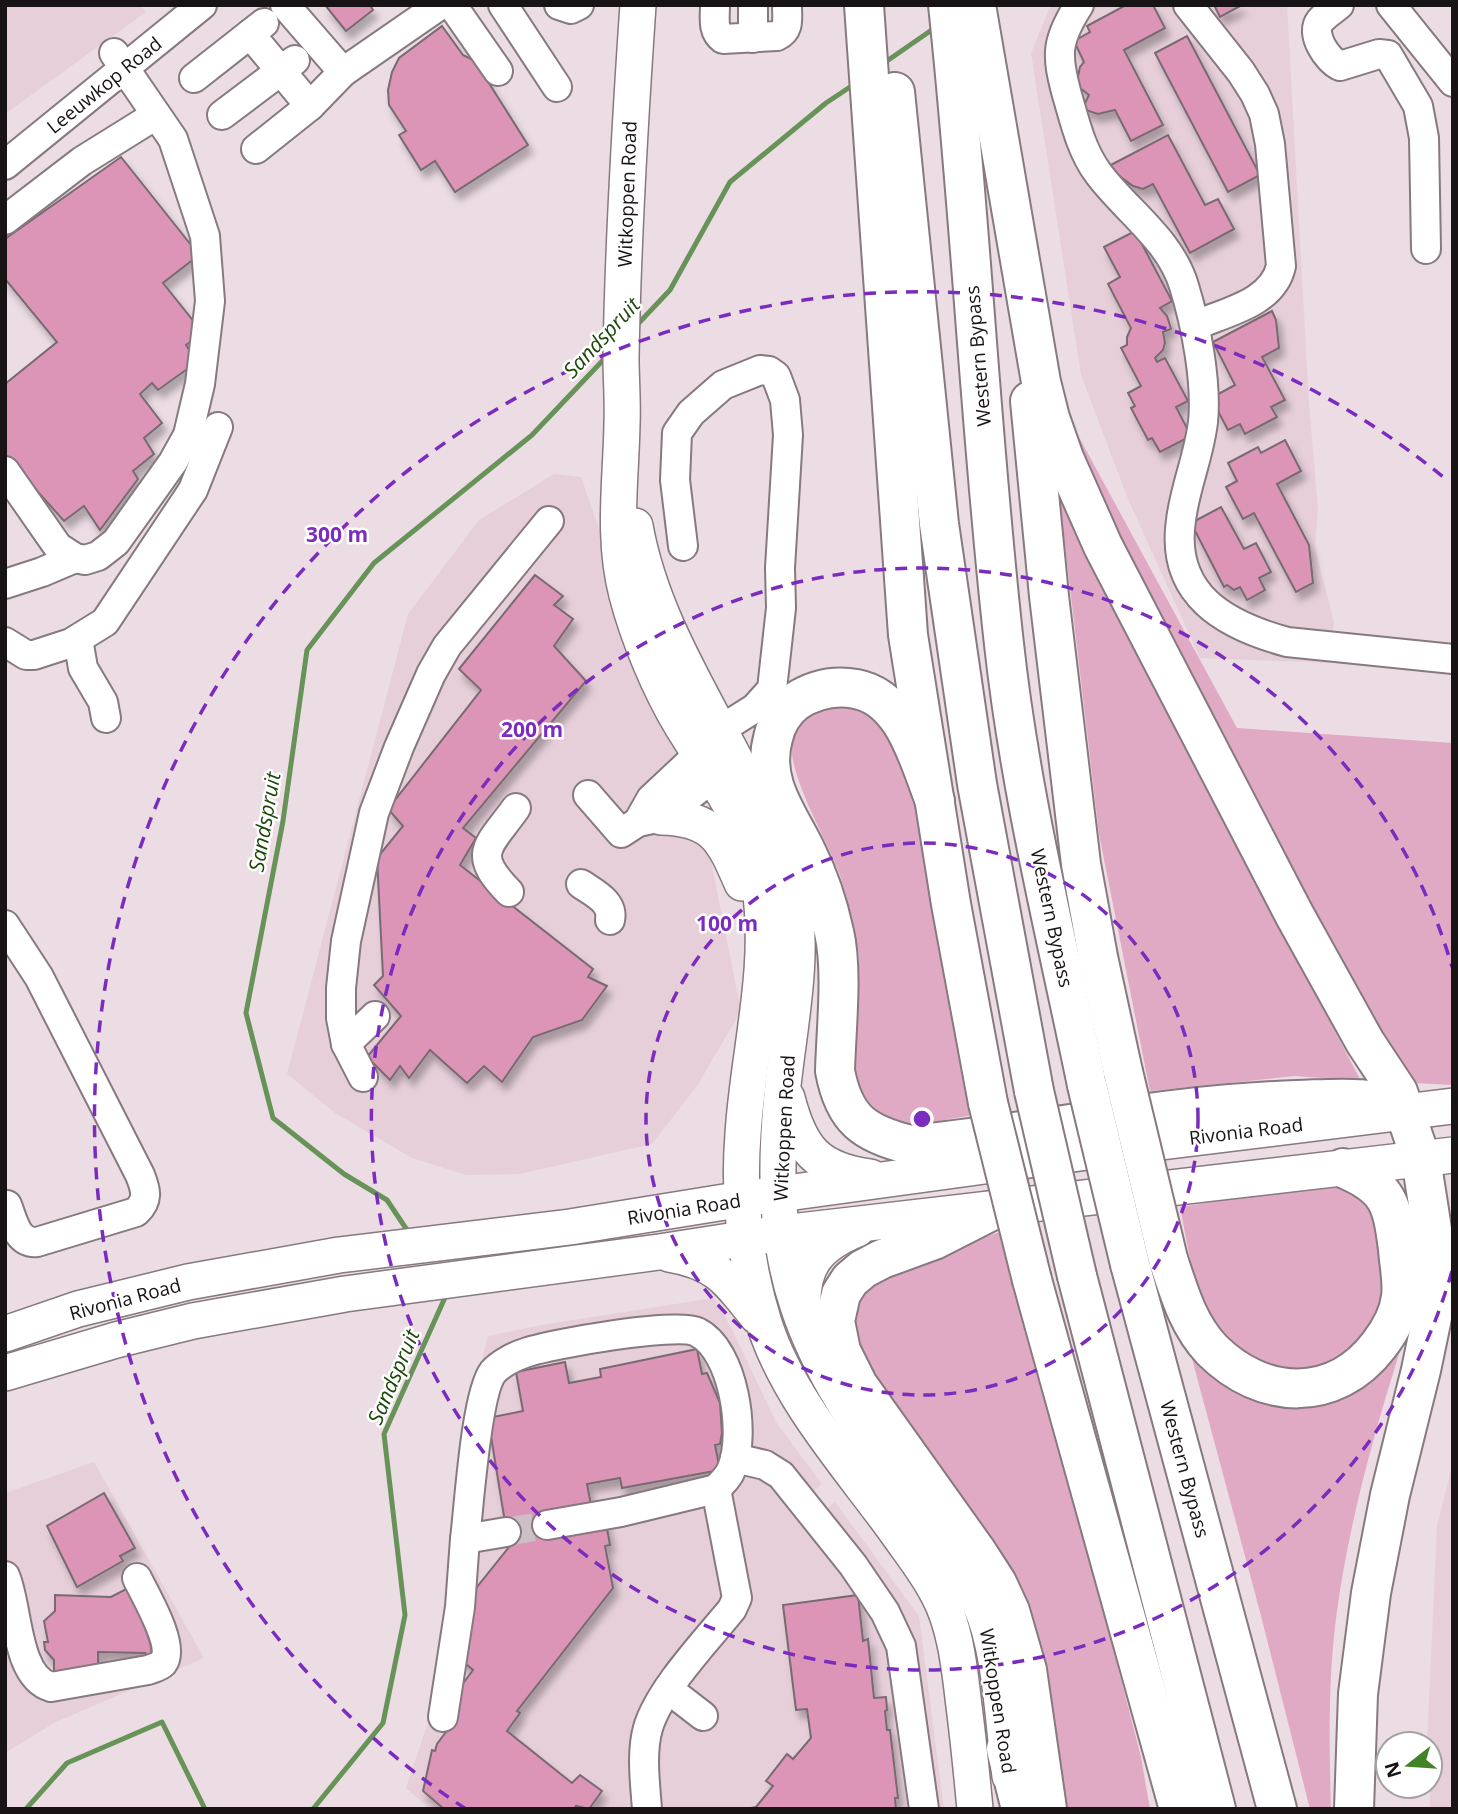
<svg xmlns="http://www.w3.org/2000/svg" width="1458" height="1814" font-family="'Open Sans',sans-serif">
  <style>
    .built { fill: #e6cfd9 }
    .green { fill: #e1aac4 }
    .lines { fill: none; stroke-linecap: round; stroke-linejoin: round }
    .stream { stroke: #679359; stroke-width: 5 }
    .building { fill: #dc94b7; stroke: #776a70; stroke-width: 2; filter: url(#shadow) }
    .minor-tunnel { stroke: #ccbfc5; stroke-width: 28; stroke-dasharray: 28 14; stroke-linecap: butt }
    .minor-casing { stroke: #86797f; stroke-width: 32 }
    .major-casing { stroke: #86797f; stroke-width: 38 }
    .highway-casing { stroke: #86797f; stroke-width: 42 }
    .minor { stroke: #fff; stroke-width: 28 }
    .major { stroke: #fff; stroke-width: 35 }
    .highway { stroke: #fff; stroke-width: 38 }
    .highway-bridge-casing { stroke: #86797f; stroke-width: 42; stroke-linecap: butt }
    .highway-bridge { stroke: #fff; stroke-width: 38 }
    .ring { fill: none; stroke: #7b2cbf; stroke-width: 3.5; stroke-dasharray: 12 9 }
    .labels { text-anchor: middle; stroke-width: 5; stroke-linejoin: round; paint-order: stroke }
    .street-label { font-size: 19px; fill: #181315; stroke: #fff }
    .water-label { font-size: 21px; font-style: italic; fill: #1b4708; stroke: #fff }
    .centre { fill: #7b2cbf; stroke: #fff; stroke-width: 3.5 }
    .ring-label { font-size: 21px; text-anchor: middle; font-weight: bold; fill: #7b2cbf; stroke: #fff; stroke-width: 5; stroke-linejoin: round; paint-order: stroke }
  </style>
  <defs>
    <filter id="shadow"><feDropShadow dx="4.5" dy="8" stdDeviation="3.5" flood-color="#0004"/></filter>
  </defs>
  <rect width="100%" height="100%" fill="#ecdde4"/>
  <g class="built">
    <path d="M5,5H140L146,12L5,114Z"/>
    <path d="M1051,5H1287L1309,403L1318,509L1315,548L1334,622L1329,663L1200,658L1128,499L1081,375L1031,53Z"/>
    <path d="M554,474L581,477L706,836L741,1011L697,1086L652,1144L519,1174L466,1175L412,1158L335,1113L287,1074L408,614L479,520Z"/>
    <path d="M714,1298L732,1329L776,1422L822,1484L809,1495L821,1513L835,1502L919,1616L944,1809H430L406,1788L442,1681L456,1488L467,1415L488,1336L547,1324Z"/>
    <path d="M94,1462L204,1658L54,1723L5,1753V1493Z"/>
    <path d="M1453,1463V1809H1430V1744H1427L1437,1525Z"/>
  </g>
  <g class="green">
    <path d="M1061,404L1237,728L1453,743V1085L1414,1083L1398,1075L1147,610Z"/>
    <path d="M1058,486L1180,735L1361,1081L1295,1076L1150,1091L1099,834Z"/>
    <path d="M837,697L899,723L979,1114C958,1117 919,1127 899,1122C888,1119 876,1110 869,1102C838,1069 866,988 857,945C853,923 848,900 841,878C829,842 782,768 793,733C800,713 819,706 837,697Z"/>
    <path d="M1345,1181C1349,1183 1356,1186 1359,1189C1369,1198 1376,1225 1378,1238C1381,1261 1384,1291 1378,1313C1374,1326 1366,1334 1356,1343C1350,1348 1344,1356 1337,1361C1306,1380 1246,1364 1224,1337C1194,1301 1189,1251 1180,1207Z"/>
    <path d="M1008,1229L1079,1484L1111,1640L1141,1757L1150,1809H1064L861,1359L853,1316L861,1295L874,1282L893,1270Z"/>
    <path d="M1184,1329L1249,1393L1405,1335C1376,1426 1350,1517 1337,1611C1328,1676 1329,1743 1331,1809H1310L1260,1612Z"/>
  </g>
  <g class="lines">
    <g class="stream">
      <path d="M884,63L936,27"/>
      <path d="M636,326L670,290L730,182L826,103L856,83"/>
      <path d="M409,1233L387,1200L344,1174L273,1118L246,1013L283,821L307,650L374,563L532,435L607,356"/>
      <path d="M26,1809L67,1763L162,1722L205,1809"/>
      <path d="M313,1809L383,1723L405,1615L384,1434L447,1293"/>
    </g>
  </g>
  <g class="building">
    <path d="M325,5H370L373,10L346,31Z"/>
    <path d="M1126,5H1153L1165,28L1124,50L1163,125L1131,141L1115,110L1098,114L1082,109L1089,95L1080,88L1077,81L1080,67L1084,62L1074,41L1090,32L1087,26Z"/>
    <path d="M1214,5H1242L1220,17Z"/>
    <path d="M442,26L463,55L475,61L528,145L455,192L435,161L421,170L399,135L406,131L389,105L388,90L392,72L399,58Z"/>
    <path d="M1187,36L1260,175L1228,192L1155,53Z"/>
    <path d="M1168,135L1205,205L1218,199L1234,229L1190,253L1153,184L1143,189L1133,186L1107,167Z"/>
    <path d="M121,157L199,255L163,283L203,333L186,345L197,362L158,390L152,383L140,394L162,423L144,438L154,454L133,471L138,479L100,530L84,506L64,521L5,455V384L57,342L5,279V239Z"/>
    <path d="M1135,231L1172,301L1160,308L1167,316L1171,329L1163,332L1165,343L1163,350L1155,358L1157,362L1165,358L1188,401L1176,407L1191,436L1160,452L1152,438L1148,440L1131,408L1135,406L1128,393L1141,386L1121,348L1127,345V337L1131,328L1108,284L1120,277L1104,247Z"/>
    <path d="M1272,311L1276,320L1279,348L1262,357L1285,400L1271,407L1277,417L1245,434L1240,424L1228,430L1211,398L1235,385L1213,342Z"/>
    <path d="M1285,440L1301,471L1277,484L1309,545L1313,583L1296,592L1254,513L1243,519L1226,487L1237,481L1228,463L1258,447L1261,453Z"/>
    <path d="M1221,507L1244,549L1256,543L1271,572L1259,578L1265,590L1247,600L1240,587L1234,590L1227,585L1224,587L1191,523Z"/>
    <path d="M535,575L563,596L554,605L573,619L554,646L586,681L463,828L476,838L460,865L593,969L588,977L607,986L582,1020L533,1037L502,1082L484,1066L467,1083L430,1050L409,1078L400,1066L390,1080L367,1057L401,1016L374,985L383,976L377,858L403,826L388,809L481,690L459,669Z"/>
    <path d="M697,1349L702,1374L707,1373L720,1403L722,1433L720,1444L715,1445L720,1470L622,1488L620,1478L587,1484L591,1505L606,1523L610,1545L605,1546L613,1588L517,1711L520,1713L507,1731L572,1783L580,1775L602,1791L589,1809L576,1806L574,1809H444L423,1791L432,1750L435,1751L437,1744L458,1716L452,1711L453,1697L473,1670L461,1660L465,1602L509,1547L488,1418L523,1411L516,1372L565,1362L569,1383L601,1377L600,1369Z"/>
    <path d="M104,1493L135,1548L120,1556L123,1561L77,1587L47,1526Z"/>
    <path d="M128,1588L162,1650L148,1658L145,1653L98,1652V1676H54V1660L45,1650L44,1642H48L44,1621L55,1611V1595L111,1597Z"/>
    <path d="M858,1595L863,1641L868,1639L874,1698L886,1697L887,1710L885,1711L887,1730H890L898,1798H895L896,1809H746L756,1807L773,1786L766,1781L787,1754L793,1759L811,1738L807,1709L796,1710L783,1605Z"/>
  </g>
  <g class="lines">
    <path class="minor-tunnel" d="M506,1532L547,1525"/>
    <defs>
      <g id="minor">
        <path d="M285,5L343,72L440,5"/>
        <path d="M452,5L498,71"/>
        <path d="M503,5L557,87"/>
        <path d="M559,5L571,9L579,5"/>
        <path d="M715,5C715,18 712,31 723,39L777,36C790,30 787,19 787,5"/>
        <path d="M753,5V38"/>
        <path d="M1079,5C1056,41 1056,55 1067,95C1075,122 1081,150 1098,173C1126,211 1170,239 1184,286C1196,325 1207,382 1203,422C1199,456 1185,487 1181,520C1170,595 1225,625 1287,642L1453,659"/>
        <path d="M1188,5L1241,72L1255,94L1264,114L1270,144L1281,266C1273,303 1226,312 1196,325"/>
        <path d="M1339,5C1333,10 1325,15 1320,21C1310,34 1327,60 1340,66L1379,54L1388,55L1418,106L1424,138L1426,249"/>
        <path d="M1391,5L1453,82"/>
        <path d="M250,34L310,106"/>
        <path d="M194,78L264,23"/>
        <path d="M222,115L295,60"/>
        <path d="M256,149L310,106L343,72"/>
        <path d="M5,165L202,5"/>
        <path d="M5,220L82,161L156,115"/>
        <path d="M5,471L58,547L75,558L85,560L98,556L116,542L173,462L188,435L200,384L210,301L205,236L173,139L114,53"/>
        <path d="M5,584L42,572L75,558"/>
        <path d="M78,639L83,668L103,702L106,718"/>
        <path d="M5,642L26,655H34L71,643L105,622L193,490L218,427"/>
        <path d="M588,795L621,833L638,822L661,817L671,810L714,777L725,762"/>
        <path d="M638,822L651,799L700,753L720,730L755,708L772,689L781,608L780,568L788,435L785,400L776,376L769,371L760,370L723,385L691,413L677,433L675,480L683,546"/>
        <path d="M581,884C594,893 614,902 610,920"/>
        <path d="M509,892C471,853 488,847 516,808"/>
        <path d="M5,925L39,977L140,1175C146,1190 149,1200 136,1212L37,1242C17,1244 13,1220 7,1205"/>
        <path d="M346,1044L375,1016"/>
        <path d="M363,1077L346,1044L341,1018V988L346,941L374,813L399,747L431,674L447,646L549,521"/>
        <path d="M735,1458L765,1465L781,1475L853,1565L885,1612L901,1646L924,1809"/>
        <path d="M547,1525L621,1512L716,1489L737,1598L732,1609C707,1640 659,1690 648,1728C641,1752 645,1783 647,1809"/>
        <path d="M465,1539C469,1507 476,1394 493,1372C500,1364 515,1356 525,1353C550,1344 676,1322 697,1332C734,1350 746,1434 732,1468C729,1477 722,1483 716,1489"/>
        <path d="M5,1576C18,1604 15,1677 51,1687L148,1670C153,1668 159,1667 163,1663C176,1646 145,1595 137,1578"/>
        <path d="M668,1689L703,1716"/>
        <path d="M443,1717L460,1607L465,1539L506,1532"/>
      </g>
      <g id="major">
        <path d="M638,5C630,122 623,240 621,357C621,380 623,402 622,424C621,481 612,538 627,595C638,637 659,688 682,726C713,776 751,827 760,888C772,970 748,1053 743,1134C738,1196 745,1263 764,1323C788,1399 849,1466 896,1531C910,1551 927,1572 938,1594C957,1629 960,1675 965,1714C969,1746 972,1777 975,1809"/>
        <path d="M635,526C651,617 704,697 745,779C764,815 784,850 792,890C805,955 790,1021 783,1085C775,1159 774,1235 798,1306C825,1388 880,1455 929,1525C947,1550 968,1575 980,1604C1001,1650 1003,1725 1010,1776"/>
        <path d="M661,817C714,818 723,839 742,883"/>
        <path d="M787,1098C800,1149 817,1170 870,1177"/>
        <path d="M669,1254C717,1262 728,1280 757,1316"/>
        <path d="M803,1308C801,1265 818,1245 857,1229"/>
        <path d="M5,1334L78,1309L188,1282L339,1255L570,1227L743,1199L1153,1143L1453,1106"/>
        <path d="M5,1373L116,1340L193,1321L345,1294L659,1252L782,1233L1453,1155"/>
      </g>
      <g id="highway">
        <path d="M864,5L908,635L951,904L988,1103"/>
        <path d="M948,5C971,218 980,431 1004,644C1020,792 1057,939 1087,1085"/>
        <path d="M976,5L1041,382L1050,418L1064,458L1103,546L1294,914L1365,1042L1398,1092L1421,1159L1433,1236L1436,1274V1298L1421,1370L1390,1495L1371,1593L1358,1694L1354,1809"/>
        <path d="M895,92L939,524L977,784L1034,1091"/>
        <path d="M1030,401L1049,596L1081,864L1098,957L1123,1072"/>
        <path d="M935,801C919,762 905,698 856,689C834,685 813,690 795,702C784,711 776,724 773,738C761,782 788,814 806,851C819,877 828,904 834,932C843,970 836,1030 835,1071C844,1119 864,1134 911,1145C1041,1132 1165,1104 1297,1100C1334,1099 1372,1094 1406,1111"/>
        <path d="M993,1210L934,1240L882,1259L863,1269L850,1280L841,1294L835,1321L841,1351L858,1385L977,1552L997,1583L1010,1611L1027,1670L1047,1809"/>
        <path d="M1168,1259C1179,1292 1188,1325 1212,1350C1262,1400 1334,1404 1379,1345C1389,1332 1399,1314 1401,1297C1403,1281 1399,1265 1398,1249C1392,1202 1388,1187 1343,1168"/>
        <path d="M1130,1264L1277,1809"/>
        <path d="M1077,1276L1216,1809"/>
        <path d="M1032,1280L1179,1809"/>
        <path d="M1006,1749L1021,1809"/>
      </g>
    </defs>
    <use href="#minor" class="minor-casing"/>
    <use href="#major" class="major-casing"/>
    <use href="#highway" class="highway-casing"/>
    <use href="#minor" class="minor"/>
    <use href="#major" class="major"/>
    <use href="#highway" class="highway"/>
    <defs>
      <g id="highway-bridge">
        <path d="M1123,1072L1168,1259"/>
        <path d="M1087,1085L1130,1264"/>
        <path d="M1034,1091L1077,1276"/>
        <path d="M988,1103L1032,1280"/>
      </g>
    </defs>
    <use href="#highway-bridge" class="highway-bridge-casing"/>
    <use href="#highway-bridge" class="highway-bridge"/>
  </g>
  <g class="ring">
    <circle cx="922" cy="1119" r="276"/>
    <path d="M1452 1271A551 551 0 1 1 1452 967"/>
    <path d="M466 1809A827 827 0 1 1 1448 481"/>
  </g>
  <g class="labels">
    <g class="street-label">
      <text transform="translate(104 85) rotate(-39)" y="7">Leeuwkop Road</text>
      <text transform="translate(627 194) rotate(-88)" y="7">Witkoppen Road</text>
      <text transform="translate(978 356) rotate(-95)" y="7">Western Bypass</text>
      <text transform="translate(1052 918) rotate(78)" y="7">Western Bypass</text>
      <text transform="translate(784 1128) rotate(-87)" y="7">Witkoppen Road</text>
      <text transform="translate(1246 1131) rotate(-7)" y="7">Rivonia Road</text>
      <text transform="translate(684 1209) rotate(-9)" y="7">Rivonia Road</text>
      <text transform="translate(125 1299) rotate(-15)" y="7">Rivonia Road</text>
      <text transform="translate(1185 1469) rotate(75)" y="7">Western Bypass</text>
      <text transform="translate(998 1701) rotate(81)" y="7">Witkoppen Road</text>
    </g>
    <g class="water-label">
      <text transform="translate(602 338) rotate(-47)" y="7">Sandspruit</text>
      <text transform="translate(265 822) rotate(-80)" y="7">Sandspruit</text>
      <text transform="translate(394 1377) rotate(-67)" y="7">Sandspruit</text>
    </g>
  </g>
  <circle cx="922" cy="1119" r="10" class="centre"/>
  <g class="ring-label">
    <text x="337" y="542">300 m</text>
    <text x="532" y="737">200 m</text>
    <text x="727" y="931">100 m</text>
  </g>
  <rect width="1458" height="1814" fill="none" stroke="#181315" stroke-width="14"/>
  <g transform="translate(1409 1765) rotate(253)"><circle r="33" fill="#ffffff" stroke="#a3a1a1" stroke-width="2"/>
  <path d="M0-5L12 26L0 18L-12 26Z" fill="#418326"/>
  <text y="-10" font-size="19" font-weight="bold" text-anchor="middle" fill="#181315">N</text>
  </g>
</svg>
